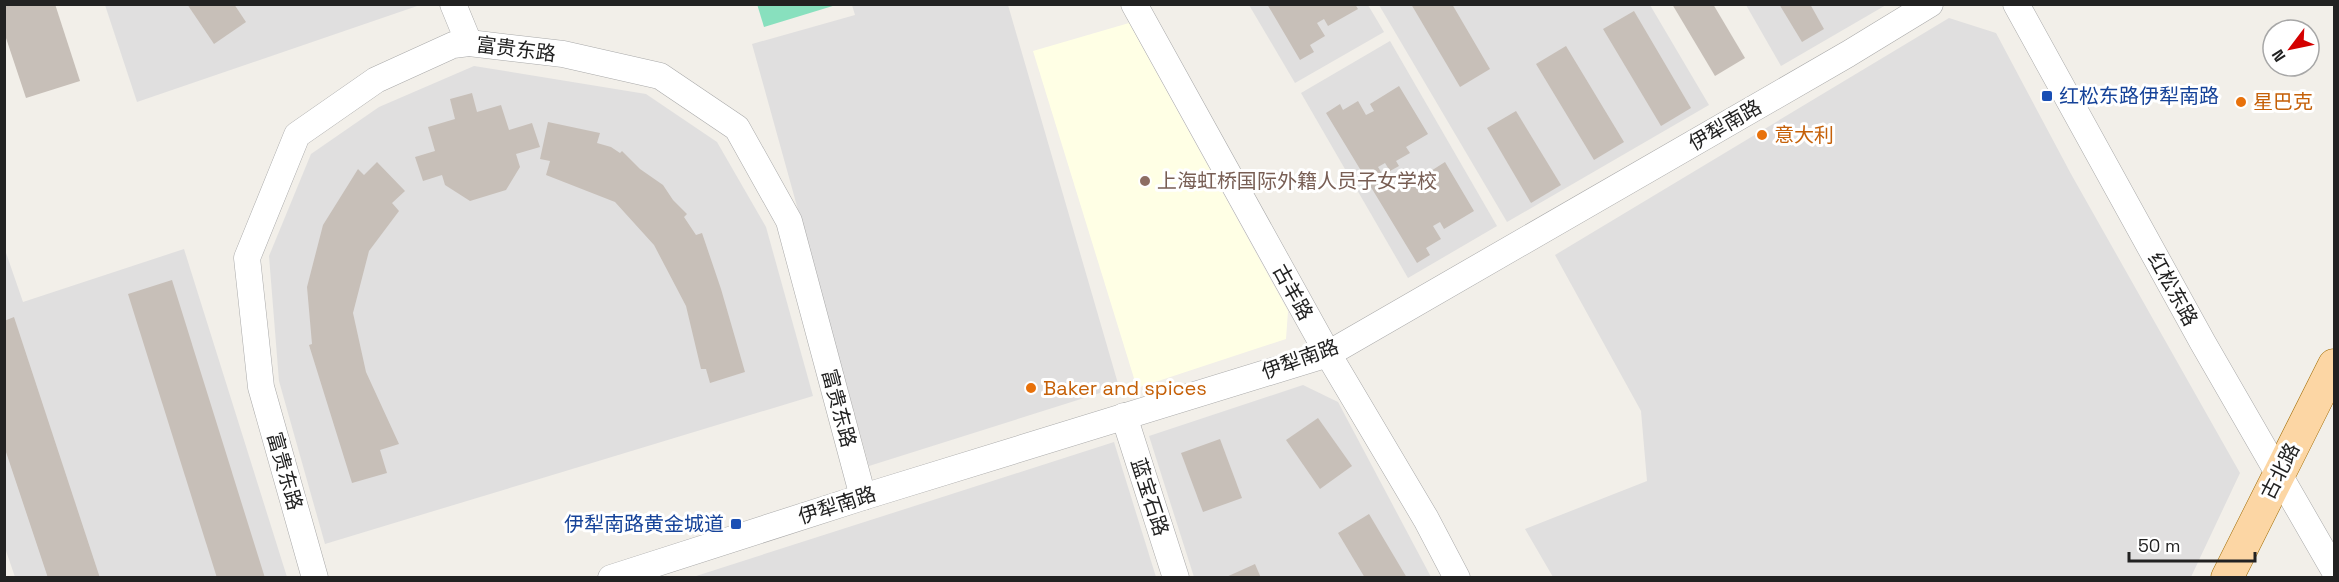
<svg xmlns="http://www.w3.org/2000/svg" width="2339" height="582" font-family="'Space Grotesk','Noto Sans SC',sans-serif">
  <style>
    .residential { fill: #e0dfdf }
    .education { fill: #ffffe5 }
    .pitch { fill: #88e0be }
    .building { fill: #c7bfb8 }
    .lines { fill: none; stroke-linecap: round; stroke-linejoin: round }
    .minor-casing { stroke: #a9a9a9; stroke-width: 27 }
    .major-casing { stroke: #a06b00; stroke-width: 33 }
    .minor { stroke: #fff; stroke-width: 26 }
    .major { stroke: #fcd6a4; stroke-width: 32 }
    .transit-dot { fill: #1a4fb4; stroke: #fff; stroke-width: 2 }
    .food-dot { fill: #e8710a; stroke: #fff; stroke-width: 2 }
    .education-dot { fill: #8d6e63; stroke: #fff; stroke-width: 2 }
    .labels { text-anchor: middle; stroke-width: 6; stroke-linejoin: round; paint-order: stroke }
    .street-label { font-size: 20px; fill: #222; stroke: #fff }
    .transit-label { font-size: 20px; fill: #164399; stroke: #fff; text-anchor: start }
    .food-label { font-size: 20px; fill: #c56008; stroke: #fff; text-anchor: start }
    .education-label { font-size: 20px; fill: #785e54; stroke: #fff; text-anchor: start }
  </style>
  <rect width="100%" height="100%" fill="#f2efe9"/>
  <g class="residential">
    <path d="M423,4L137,102L105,5Z"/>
    <path d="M852,5H1008L1119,387L869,466L752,44L855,15Z"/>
    <path d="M1249,5H1368L1384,32L1295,83Z"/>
    <path d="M1379,5H1650L1709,105L1507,222Z"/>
    <path d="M1746,5H1886L1781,66Z"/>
    <path d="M1949,18L1996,33L2071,174L2240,473L2191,577H1553L1525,529L1647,481L1641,411L1555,255Z"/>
    <path d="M1390,41L1497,226L1408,278L1301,93Z"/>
    <path d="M474,66L646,94L717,142L766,227L813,396L325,544L279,381L269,256L311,154L379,107Z"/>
    <path d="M4,247L23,302L184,249L287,577H15L4,545Z"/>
    <path d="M1303,385L1338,402L1431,577H1194L1149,436Z"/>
    <path d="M1114,442L1156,577H693Z"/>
  </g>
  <path class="education" d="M1129,23L1288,311L1286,339L1137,388L1033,51Z"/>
  <path class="pitch" d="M757,4H836V5L764,27Z"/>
  <g class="building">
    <path d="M4,4H55L80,81L26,98L4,32Z"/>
    <path d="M187,4H234L246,22L214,44Z"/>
    <path d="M1267,4H1355L1358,9L1328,26L1324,19L1317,23L1325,36L1310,45L1314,52L1300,60Z"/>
    <path d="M1411,4H1452L1490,69L1460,87Z"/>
    <path d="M1672,4H1713L1745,58L1715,76Z"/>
    <path d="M1779,4H1810L1824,29L1802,42Z"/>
    <path d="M1634,11L1691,108L1661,126L1603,29Z"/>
    <path d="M1566,46L1624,142L1594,160L1536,64Z"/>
    <path d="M1399,86L1428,134L1406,147L1410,153L1396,161L1399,166L1390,171L1385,163L1378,167L1393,192L1400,188L1395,180L1404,175L1407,179L1421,171L1423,176L1445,162L1474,211L1444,229L1440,222L1433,226L1441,239L1426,248L1430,255L1417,263L1326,113L1340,104L1343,110L1358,101L1366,115L1374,111L1370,104Z"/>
    <path d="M472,93L477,112L501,105L509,130L532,123L540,147L516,154L520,167L506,190L470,201L445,185L442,175L423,181L415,157L435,151L428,127L455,119L450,99Z"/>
    <path d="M1516,111L1561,185L1531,203L1487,128Z"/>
    <path d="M548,122L600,133L597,143L611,147L620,153L622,151L640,169L663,185L673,200L687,214L684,217L696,235L702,233L721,289L745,372L710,383L706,369H701L686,306L654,245L615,202L546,175L550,161L540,159Z"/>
    <path d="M377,162L405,191L392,203L399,211L369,251L353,313L366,372L399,444L380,450L387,473L352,483L309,345L312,344L307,287L323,225L358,169L364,175Z"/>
    <path d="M172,280L265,578H217L128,294Z"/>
    <path d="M14,317L100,578H48L4,446V321Z"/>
    <path d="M1318,418L1352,466L1320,489L1286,440Z"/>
    <path d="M1220,439L1242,498L1203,512L1181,453Z"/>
    <path d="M1369,514L1407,578H1365L1338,533Z"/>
    <path d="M1255,564L1261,578H1224Z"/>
  </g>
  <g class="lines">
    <defs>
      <g id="minor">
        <path d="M453,4L469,43"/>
        <path d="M1134,4L1328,354L1426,519L1457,578"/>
        <path d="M2016,4L2203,343L2334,570"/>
        <path d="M1124,416L1176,578"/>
        <path d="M315,578L261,387L247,258L297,135L376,80L453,45L469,43L563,54L660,76L737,128L789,221L863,497"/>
        <path d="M611,578L863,497L1328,354L1848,54L1930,4"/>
      </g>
      <path id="major" d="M2227,578L2334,365"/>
    </defs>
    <use href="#minor" class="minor-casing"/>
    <use href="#major" class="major-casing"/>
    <use href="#minor" class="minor"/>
    <use href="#major" class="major"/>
  </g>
  <g class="transit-dot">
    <rect x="2041" y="90" width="12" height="12" rx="3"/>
    <rect x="730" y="518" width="12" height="12" rx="3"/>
  </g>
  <g class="food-dot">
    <circle cx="2241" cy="102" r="6"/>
    <circle cx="1762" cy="135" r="6"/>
    <circle cx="1031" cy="388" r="6"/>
  </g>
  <circle class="education-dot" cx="1145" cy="181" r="6"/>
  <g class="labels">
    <g class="street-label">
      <text transform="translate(516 49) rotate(7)" y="7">富贵东路</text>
      <text transform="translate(1725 125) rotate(-30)" y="7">伊犁南路</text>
      <text transform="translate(2173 289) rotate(61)" y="7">红松东路</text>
      <text transform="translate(1293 292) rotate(61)" y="7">古羊路</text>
      <text transform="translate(1300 359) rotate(-20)" y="7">伊犁南路</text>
      <text transform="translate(839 408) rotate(75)" y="7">富贵东路</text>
      <text transform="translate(285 471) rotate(74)" y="7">富贵东路</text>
      <text transform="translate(2280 471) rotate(-63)" y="7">古北路</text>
      <text transform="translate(1150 497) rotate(72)" y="7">蓝宝石路</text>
      <text transform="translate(837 505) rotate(-18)" y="7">伊犁南路</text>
    </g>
    <g class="transit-label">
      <text x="2059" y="103">红松东路伊犁南路</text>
      <text x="724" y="531" text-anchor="end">伊犁南路黄金城道</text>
    </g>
    <g class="food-label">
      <text x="2253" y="109">星巴克</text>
      <text x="1774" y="142">意大利</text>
      <text x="1043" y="395">Baker and spices</text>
    </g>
    <g class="education-label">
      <text x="1157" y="188">上海虹桥国际外籍人员子女学校</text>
    </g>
  </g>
  <rect width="2339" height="582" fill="none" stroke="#222222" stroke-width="12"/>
  <g transform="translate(2291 48) rotate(238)"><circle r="28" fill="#ffffff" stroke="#a7a7a7" stroke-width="1.5"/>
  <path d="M0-4.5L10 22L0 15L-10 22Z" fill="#d40000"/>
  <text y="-9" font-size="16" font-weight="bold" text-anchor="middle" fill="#222222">N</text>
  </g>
  <path d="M2129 552v9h126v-9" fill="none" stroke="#222222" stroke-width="3"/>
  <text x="2138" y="552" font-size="18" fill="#222222" stroke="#ffffff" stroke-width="4.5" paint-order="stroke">50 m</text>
</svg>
